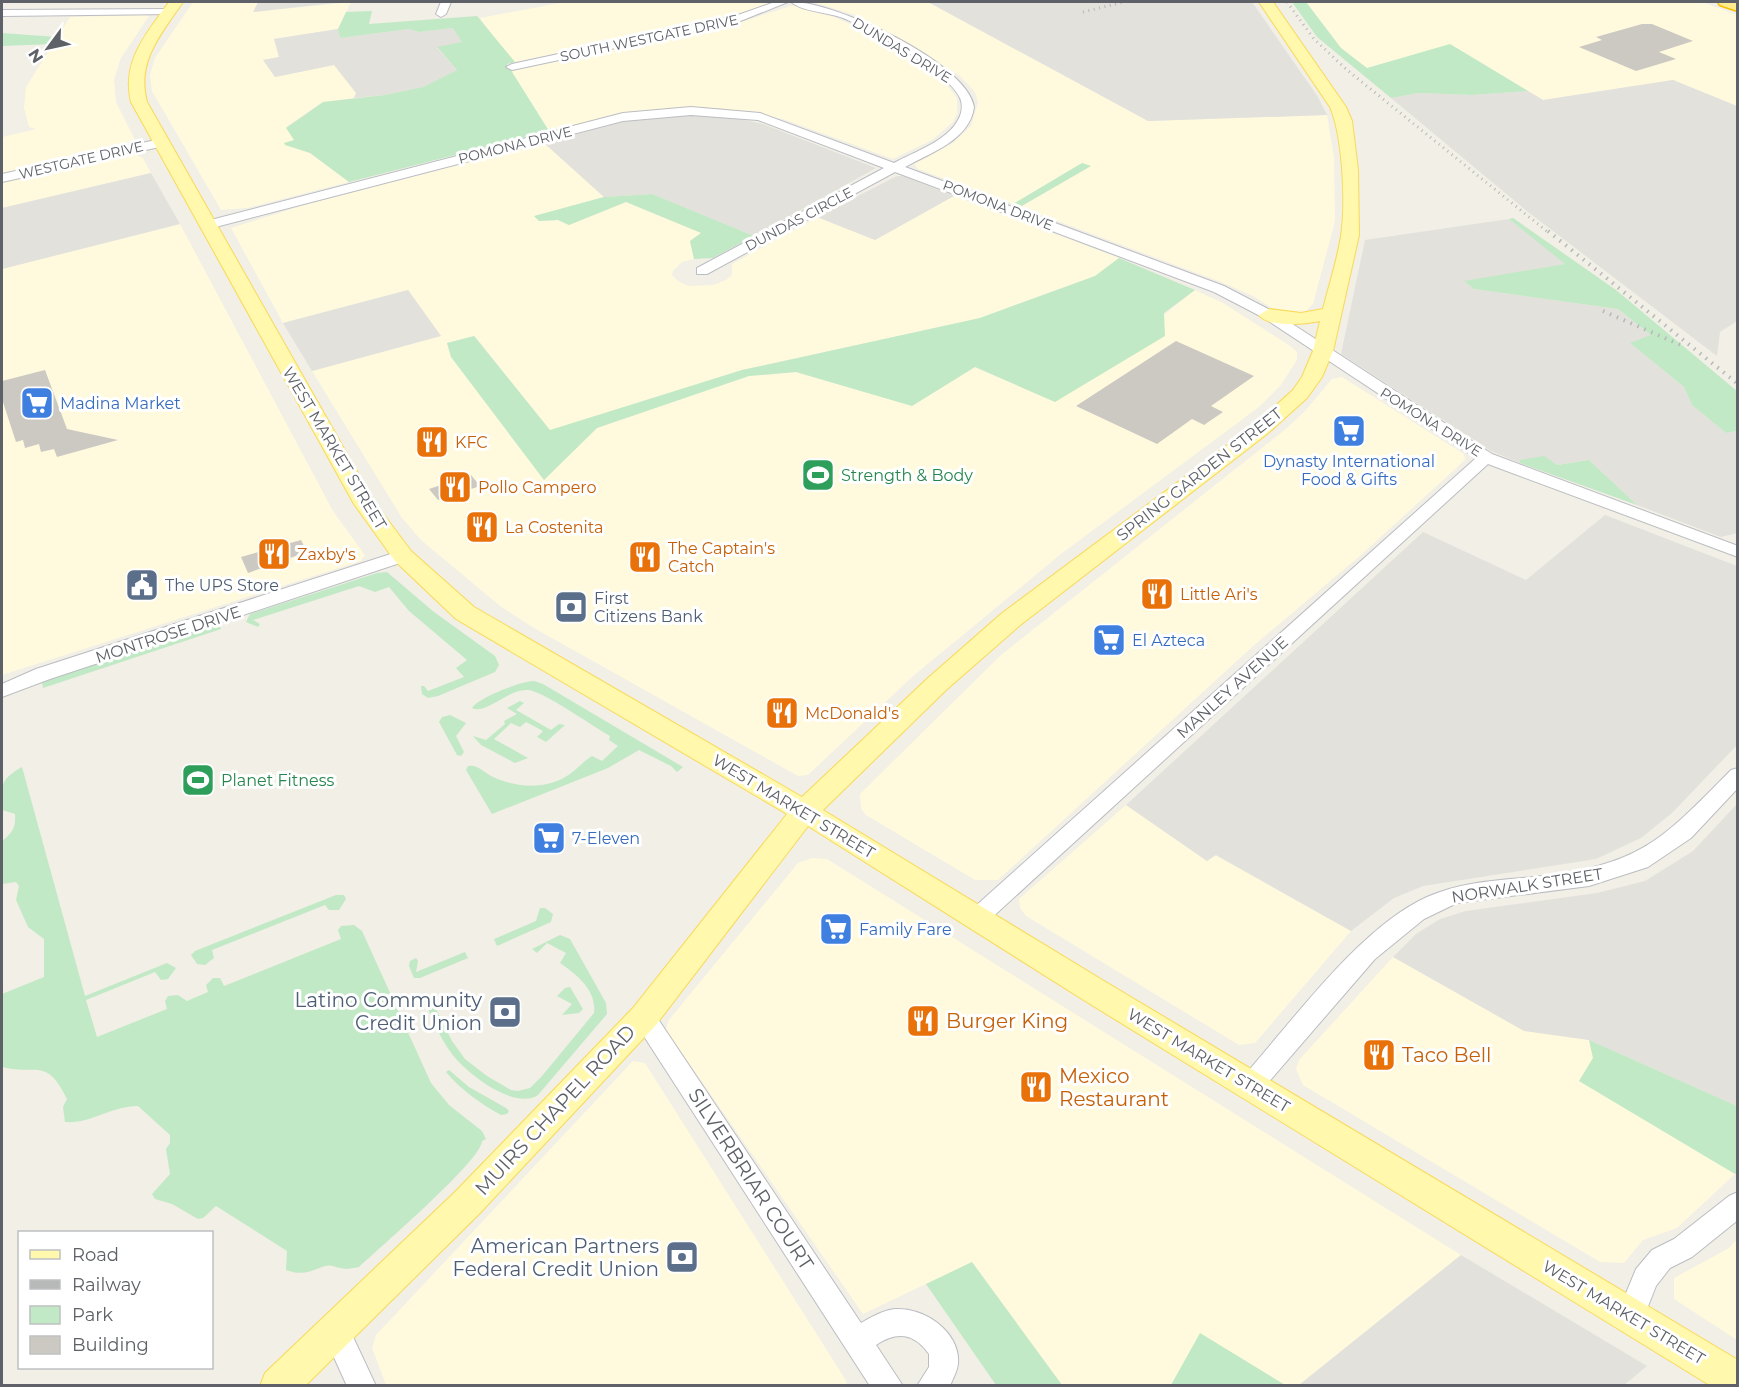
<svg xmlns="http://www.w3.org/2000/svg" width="1739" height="1387" font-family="Montserrat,sans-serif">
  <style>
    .commercial { fill: #fffadd }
    .industrial { fill: #e2e1db }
    .green { fill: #c2e9c5 }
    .building { fill: #ccc9c3 }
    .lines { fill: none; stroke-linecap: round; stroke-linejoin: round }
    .minor-casing { stroke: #bbbdc2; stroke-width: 2 }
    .major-casing { stroke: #f9d957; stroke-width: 2 }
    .highway-casing { stroke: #f7be00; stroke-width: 3 }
    .minor { fill: #fff; fill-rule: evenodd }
    .major { fill: #fff8ad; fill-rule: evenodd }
    .highway { fill: #ffec8f; fill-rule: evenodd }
    .rail-far1 { stroke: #b7b8b8; stroke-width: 3; stroke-dasharray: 1 4.5; stroke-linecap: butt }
    .rail { stroke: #b7b8b8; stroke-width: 4; stroke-dasharray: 1.5 6; stroke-linecap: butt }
    .labels { text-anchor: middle; stroke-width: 6; stroke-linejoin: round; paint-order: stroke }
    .far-street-label { font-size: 14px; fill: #5e6167; stroke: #fff }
    .shop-label { font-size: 16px; fill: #366cbe; stroke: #fff; text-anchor: start }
    .food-label { font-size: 16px; fill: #c56008; stroke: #fff; text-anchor: start }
    .street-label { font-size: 16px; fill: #5e6167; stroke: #fff }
    .leisure-label { font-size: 16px; fill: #27864d; stroke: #fff; text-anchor: start }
    .service-label { font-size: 16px; fill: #4e5e75; stroke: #fff; text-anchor: start }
    .near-service-label { font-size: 20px; fill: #4e5e75; stroke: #fff; text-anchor: end }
    .near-food-label { font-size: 20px; fill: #c56008; stroke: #fff; text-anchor: start }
    .near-street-label { font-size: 20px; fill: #5e6167; stroke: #fff }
  </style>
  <rect width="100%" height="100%" fill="#f1efe6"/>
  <g class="commercial">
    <path d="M193,2H258L254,12L351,2L338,29L274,39L279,57L264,60L275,77L334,65L357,93L354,98L323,102L286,127L295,140L284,143L310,153L349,182L247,208L221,210L152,91L150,75L155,58Z"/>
    <path d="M565,2H773L734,16L515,62L504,51L480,18Z"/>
    <path d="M813,2H928L1148,121L1327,115L1334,157L1335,221L1313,304L1305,312L1296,314L1275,310L1253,296L1221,282L1020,207L1091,166L1082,163L1013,204L918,169L914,164L953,143L971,126L978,103L975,92L959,75L858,16Z"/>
    <path d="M1306,2H1702L1737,15V106L1673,80L1543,100L1450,44L1367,69L1341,48Z"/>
    <path d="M794,5L825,13L852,25L942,79L957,98V114L953,122L932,140L893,159L783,119L720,108H677L639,111L549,131L511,71L744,21Z"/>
    <path d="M145,15L149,16L121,58L114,79L116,102L136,142L2,174V137L36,129L29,127L24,108L26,87L70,17Z"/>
    <path d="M544,143L604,197L535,216L539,221L558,220L569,225L626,202L702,233L690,241L694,259L682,262L673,271L672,275L678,281L688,286L713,285L726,280L732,275V264L817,217L875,240L954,196L1119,258L1095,276L980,318L742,370L550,431L475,336L447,343L451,357L544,480L597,428L749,376L796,372L912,406L975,367L1055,402L1195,290L1223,303L1289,345L1297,352V360L1281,385L1259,407L1061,554L912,677L808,775L798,776L534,628L500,606L421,540L402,518L312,371L441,336L408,290L283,323L231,228L301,206Z"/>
    <path d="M133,153L143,158L151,173L2,208V183Z"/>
    <path d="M180,224L333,511L365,555L361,561L2,675V269Z"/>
    <path d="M1342,377L1464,454L1465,460L1361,555L1252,647L998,880H975L866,815L861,809L860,794L1001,655L1287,428L1306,410L1332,379Z"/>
    <path d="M1126,805L1207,861L1215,855L1351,931L1255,1043L1239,1045L1026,916L1020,908L1019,899Z"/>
    <path d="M812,858L827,859L1461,1255L1299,1385H1285L1201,1334L1171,1385H1062L972,1262L863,1314L666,1030L668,1021L798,863Z"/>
    <path d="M1393,957L1524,1030L1589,1040L1593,1058L1579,1081L1735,1174L1677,1228L1643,1240L1624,1263L1600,1262L1303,1085L1296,1069L1299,1060Z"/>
    <path d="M633,1061L645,1063L847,1382L844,1386L386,1385L372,1348L376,1335Z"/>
    <path d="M1737,1239V1340L1674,1299V1278L1729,1248Z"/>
  </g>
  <g class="industrial">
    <path d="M258,2H342L253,12Z"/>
    <path d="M928,2H1252L1318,97L1327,115L1148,121Z"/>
    <path d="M453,28L463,42L437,48L457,70L423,87L385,95L354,98L356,93L334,65L275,77L263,60L279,57L274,39L338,29L340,38L409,29L419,32Z"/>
    <path d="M1673,80L1737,106V321L1720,332L1717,356L1528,212L1391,98L1418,93L1471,95L1528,91L1543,100Z"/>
    <path d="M685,115L729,117L763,124L876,168L754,236L652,194L604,197L544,143L627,121Z"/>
    <path d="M151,173L180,224L2,269V208Z"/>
    <path d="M897,176H903L954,196L875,240L817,217Z"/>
    <path d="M1509,219L1566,264L1465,282L1474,289L1618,309L1652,336L1630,343L1684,387L1692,405L1726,433L1737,431V533L1721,537L1637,505L1589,460L1556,465L1520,460V463L1491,451L1341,354L1365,240Z"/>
    <path d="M408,290L441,336L312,371L283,323Z"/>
    <path d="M1605,515L1737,566V745L1672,813L1641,838L1596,859L1423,886L1394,898L1351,931L1216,855L1207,861L1126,805L1423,532L1526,580Z"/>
    <path d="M1737,804V1106L1589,1040L1524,1031L1393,957L1416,934L1440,919L1466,911L1597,893L1645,881L1693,851Z"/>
    <path d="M1461,1255L1647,1366L1624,1385H1299Z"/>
  </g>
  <g class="green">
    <path d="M1292,2H1306L1341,48L1367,68L1450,44L1528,91L1471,95L1418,93L1391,98L1317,37Z"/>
    <path d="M372,11L369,24L477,16L515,62L507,64L549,131L349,182L310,153L285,145L284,143L294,140L286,128L323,102L385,95L423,87L457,70L437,47L462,42L453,28L419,32L409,29L340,38L338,29L346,12Z"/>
    <path d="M2,33L57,37L53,44L2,46Z"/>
    <path d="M1082,163L1091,166L1020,207L1013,204Z"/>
    <path d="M652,194L754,236L713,258L694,259L690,241L701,233L626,202L569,225L558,220L539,221L534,216L604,197Z"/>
    <path d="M1513,218L1616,290L1737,391V431L1726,433L1692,405L1684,387L1630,343L1651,335L1618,309L1474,289L1464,281L1565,264L1509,219Z"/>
    <path d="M1119,258L1195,290L1164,313L1165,336L1055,402L975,367L912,406L796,372L749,376L597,428L544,480L451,357L447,343L474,336L550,430L742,370L980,318L1095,276Z"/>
    <path d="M1544,456L1557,465L1589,460L1637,505L1520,463V460Z"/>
    <path d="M387,572L434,612L495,656L499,665L495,672L438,696L428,698L422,694L421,686H424L428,691L464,677L456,668L467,660L409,611L389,587L375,592L359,586L253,620L260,624L258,627L246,622L250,614L377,573Z"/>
    <path d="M219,624L221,629L43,688L42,682L48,680Z"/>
    <path d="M534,681L543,684L683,767L677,772L671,766L639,750L608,768L492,814L466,770L468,766C477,764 485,773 493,777C517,788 548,790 570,774C578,768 584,761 592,756L602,761L618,746L609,740L610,736C594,727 543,691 528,690C509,688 486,715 472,708C478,698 521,681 534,681Z"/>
    <path d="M520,701L524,703L516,710L551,730L559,724L565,725L546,742L537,737L543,731L526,722L520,727L511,723L494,739L528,758L515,763L481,745L473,736L486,740L505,724L504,721L517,714L507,708Z"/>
    <path d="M450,715L466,723L456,736L464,752L461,756L457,755L439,722L442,717Z"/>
    <path d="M22,767L85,996L167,963L176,968L168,979L161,980L155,972L86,1000L97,1037L167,1009L165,1001L168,996L178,995L187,1001L208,992L206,985L213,978H220L224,986L341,939L338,930L341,926L354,925L362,931L431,1083L449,1105L482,1131L486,1139L482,1141C482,1160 378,1249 359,1267C344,1270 345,1269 332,1266C321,1263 310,1279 286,1270L287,1251L216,1206L203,1218L198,1219L172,1204L155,1199L152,1194L170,1174L166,1149L170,1143V1135L138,1106C112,1106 90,1124 65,1122L63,1107L67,1099C46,1056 37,1076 2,1067V994L44,977V939L28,927L16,900L19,886L16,882L2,884V841C12,833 16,828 15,814L2,810C1,784 0,780 22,767Z"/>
    <path d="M336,895H344L346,899L339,910H329L325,905L212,950L214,958L205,965L197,964L191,955L195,951Z"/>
    <path d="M540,908H545L553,914L551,922L497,946L494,939L536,921Z"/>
    <path d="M560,935L570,939L606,1003L607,1014L538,1095C515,1111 466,1073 452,1054C440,1038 430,1015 423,996L428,993L452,1041L465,1059L487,1076L511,1090L518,1091L530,1088L542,1076L594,1013C597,990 576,974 560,963L566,953L547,943L537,953L532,949Z"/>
    <path d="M465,952L468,958L420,978H414L409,966L410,961L416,958L418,961L416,972Z"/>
    <path d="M570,987L583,1009L579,1013L562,1015L572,1004L557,996L565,988Z"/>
    <path d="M1589,1040L1737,1106V1172L1735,1174L1579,1081L1593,1058Z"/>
    <path d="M449,1070L469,1087L506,1108L509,1111L507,1114L501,1115C481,1104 461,1090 446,1072Z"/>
    <path d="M972,1262L1062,1385H996L926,1284Z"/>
    <path d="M1200,1333L1285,1385H1171Z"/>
  </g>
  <g class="building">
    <path d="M1642,24H1652L1693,41L1659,52L1676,59L1636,71L1579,47L1602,40L1596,37Z"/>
    <path d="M1176,341L1254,376L1211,406L1223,412L1204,425L1192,419L1157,444L1076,406Z"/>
    <path d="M45,370L67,429L118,440L57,457L54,449L41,452L39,444L25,448L23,440L16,442L2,399V381Z"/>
    <path d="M471,475L480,486L438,500L429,489Z"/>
    <path d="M301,540L307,552L248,573L241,557Z"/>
  </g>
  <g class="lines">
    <defs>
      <g id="minor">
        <path d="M441,2H451L446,14L441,17L436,14Z"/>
        <path d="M775,2H788L738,22L512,70L506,67L512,64L735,16Z"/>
        <path d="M791,2C832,0 968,63 974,107C970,140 930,153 905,167L1224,286L1274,312L1492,454L1738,546V557L1488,464L986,923L978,926L970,923L967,917L970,911L1476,458L1264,318L1214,292L895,172L707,274H697V268L884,168L758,120L691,115L623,121L208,229L201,225L203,222L623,113L691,107L760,113L894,163C914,152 947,141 958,120C962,113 963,105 960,98C949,72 870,29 843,18C828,12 803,12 791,2Z"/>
        <path d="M170,9L175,12L174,14L2,16V10Z"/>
        <path d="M160,139L166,143L164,146L2,182V174Z"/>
        <path d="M403,550L409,552L412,556L409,560L50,679L2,697V684L36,669Z"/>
        <path d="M1738,768V788L1691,838L1648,867L1589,886L1457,903L1424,919L1375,959L1260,1092L1251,1095L1242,1092L1239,1085L1242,1078C1292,1022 1360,927 1427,897C1460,882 1498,880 1534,877C1640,865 1659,843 1731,770Z"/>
        <path d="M644,1007L652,1010L861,1323C871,1317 884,1310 895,1309C924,1307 961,1332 958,1364C957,1371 953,1379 950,1386H917L929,1367V1354C914,1333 897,1331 876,1345L903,1386H870L636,1024L632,1017L636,1010Z"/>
        <path d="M1738,1192V1220L1692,1257L1670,1268L1656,1286L1641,1324L1631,1328L1621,1324L1617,1315L1636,1269L1652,1250L1674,1239L1729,1196Z"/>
        <path d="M336,1318L346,1322L376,1386H347L322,1331L326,1322Z"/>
      </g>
      <path id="major" d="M169,2H183C161,34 136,62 147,102L375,503L411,551L474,607L802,797L928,678L1001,614L1253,426L1293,390L1302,377L1313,351L1320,321C1307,324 1268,328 1259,315L1269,309L1301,313L1323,309C1329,285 1337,261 1341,236C1346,203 1343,137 1330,107L1259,2H1273L1346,107L1352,121L1358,170L1359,235L1333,351L1322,377L1307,398L1267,434L1019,626L946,690L823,810L1104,981L1738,1360V1386H1711L1082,999L808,826L655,1026L479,1214L305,1386H260L265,1373L455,1192L633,1008L787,814L456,619L395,561L354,504L131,102C121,61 147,33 169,2Z"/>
      <path id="highway" d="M1718,2H1738V11L1720,5Z"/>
    </defs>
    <use href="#minor" class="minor-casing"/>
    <use href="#major" class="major-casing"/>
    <use href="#highway" class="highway-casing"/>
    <use href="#minor" class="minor"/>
    <use href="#major" class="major"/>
    <use href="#highway" class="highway"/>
    <g class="rail-far1">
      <path d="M1287,2L1314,39L1347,70L1549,233"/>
      <path d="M1083,12L1124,2"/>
    </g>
    <g class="rail">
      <path d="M1548,231L1738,384"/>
      <path d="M1603,311L1681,345"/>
    </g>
  </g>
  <defs>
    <symbol id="supermarket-square" viewBox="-11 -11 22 22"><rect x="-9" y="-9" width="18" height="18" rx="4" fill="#3f7fe0" stroke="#fff"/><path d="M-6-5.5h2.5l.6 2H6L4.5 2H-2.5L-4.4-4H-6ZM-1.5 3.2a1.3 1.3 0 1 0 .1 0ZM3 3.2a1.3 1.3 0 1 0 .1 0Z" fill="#fff"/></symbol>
    <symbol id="restaurant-square" viewBox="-11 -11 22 22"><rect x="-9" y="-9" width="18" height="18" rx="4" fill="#e8710a" stroke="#fff"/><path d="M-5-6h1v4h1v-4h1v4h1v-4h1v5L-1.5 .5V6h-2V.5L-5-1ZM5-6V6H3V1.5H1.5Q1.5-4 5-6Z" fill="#fff"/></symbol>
    <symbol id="stadium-square" viewBox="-11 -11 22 22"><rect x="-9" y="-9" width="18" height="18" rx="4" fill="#2e9e5b" stroke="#fff"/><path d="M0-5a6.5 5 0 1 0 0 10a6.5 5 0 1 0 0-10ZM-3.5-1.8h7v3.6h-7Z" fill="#fff"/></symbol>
    <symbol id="civic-square" viewBox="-11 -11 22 22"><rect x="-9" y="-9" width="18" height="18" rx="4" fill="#5c6f8a" stroke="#fff"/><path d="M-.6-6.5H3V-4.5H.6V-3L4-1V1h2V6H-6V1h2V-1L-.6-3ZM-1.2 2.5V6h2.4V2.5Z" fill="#fff"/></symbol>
    <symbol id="bank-square" viewBox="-11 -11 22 22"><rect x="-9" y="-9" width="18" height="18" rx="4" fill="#5c6f8a" stroke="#fff"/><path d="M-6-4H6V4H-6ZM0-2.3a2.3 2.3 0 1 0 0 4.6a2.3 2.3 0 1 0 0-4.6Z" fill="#fff"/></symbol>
  </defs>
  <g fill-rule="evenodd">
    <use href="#supermarket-square" x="18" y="384" width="38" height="38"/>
    <use href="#supermarket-square" x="1330" y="412" width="38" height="38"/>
    <use href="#restaurant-square" x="413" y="423" width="38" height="38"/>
    <use href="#stadium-square" x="799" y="456" width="38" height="38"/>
    <use href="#restaurant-square" x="436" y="468" width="38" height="38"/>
    <use href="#restaurant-square" x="463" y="508" width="38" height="38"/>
    <use href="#restaurant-square" x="255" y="535" width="38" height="38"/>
    <use href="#restaurant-square" x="626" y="538" width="38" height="38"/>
    <use href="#civic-square" x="123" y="566" width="38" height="38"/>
    <use href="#restaurant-square" x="1138" y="575" width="38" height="38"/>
    <use href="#bank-square" x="552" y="588" width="38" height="38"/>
    <use href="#supermarket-square" x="1090" y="621" width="38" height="38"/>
    <use href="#restaurant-square" x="763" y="694" width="38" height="38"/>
    <use href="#stadium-square" x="179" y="761" width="38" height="38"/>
    <use href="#supermarket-square" x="530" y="819" width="38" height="38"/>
    <use href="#supermarket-square" x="817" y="910" width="38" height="38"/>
    <use href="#bank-square" x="486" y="993" width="38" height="38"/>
    <use href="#restaurant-square" x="904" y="1002" width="38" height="38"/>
    <use href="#restaurant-square" x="1360" y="1036" width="38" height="38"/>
    <use href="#restaurant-square" x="1017" y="1068" width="38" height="38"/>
    <use href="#bank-square" x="663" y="1238" width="38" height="38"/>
  </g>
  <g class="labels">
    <g class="far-street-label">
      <text transform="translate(649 38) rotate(-12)" y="5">SOUTH WESTGATE DRIVE</text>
      <text transform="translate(902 50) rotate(31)" y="5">DUNDAS DRIVE</text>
      <text transform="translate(515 145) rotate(-14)" y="5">POMONA DRIVE</text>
      <text transform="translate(81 160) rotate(-13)" y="5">WESTGATE DRIVE</text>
      <text transform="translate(998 205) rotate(21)" y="5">POMONA DRIVE</text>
      <text transform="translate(799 219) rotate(-28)" y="5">DUNDAS CIRCLE</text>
      <text transform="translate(1431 422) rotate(32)" y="5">POMONA DRIVE</text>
    </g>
    <g class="shop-label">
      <text x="60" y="409">Madina Market</text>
      <text x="1349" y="467" text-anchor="middle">Dynasty International<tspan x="1349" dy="18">Food &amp; Gifts</tspan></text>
      <text x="1132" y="646">El Azteca</text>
      <text x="572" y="844">7-Eleven</text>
      <text x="859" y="935">Family Fare</text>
    </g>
    <g class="food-label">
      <text x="455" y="448">KFC</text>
      <text x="478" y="493">Pollo Campero</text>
      <text x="505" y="533">La Costenita</text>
      <text x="668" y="554">The Captain's<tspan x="668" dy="18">Catch</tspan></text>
      <text x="297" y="560">Zaxby's</text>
      <text x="1180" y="600">Little Ari's</text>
      <text x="805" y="719">McDonald's</text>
    </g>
    <g class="street-label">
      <text transform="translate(335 448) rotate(59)" y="6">WEST MARKET STREET</text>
      <text transform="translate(1199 474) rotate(-38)" y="6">SPRING GARDEN STREET</text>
      <text transform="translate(168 634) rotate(-18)" y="6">MONTROSE DRIVE</text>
      <text transform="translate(1232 687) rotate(-42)" y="6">MANLEY AVENUE</text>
      <text transform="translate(794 806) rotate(31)" y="6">WEST MARKET STREET</text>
      <text transform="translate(1527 885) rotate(-9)" y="6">NORWALK STREET</text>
      <text transform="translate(1209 1060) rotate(31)" y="6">WEST MARKET STREET</text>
      <text transform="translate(1624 1312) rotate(31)" y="6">WEST MARKET STREET</text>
    </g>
    <g class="leisure-label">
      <text x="841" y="481">Strength &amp; Body</text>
      <text x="221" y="786">Planet Fitness</text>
    </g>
    <g class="service-label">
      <text x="165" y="591">The UPS Store</text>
      <text x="594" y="604">First<tspan x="594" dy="18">Citizens Bank</tspan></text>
    </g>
    <g class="near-service-label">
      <text x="482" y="1007">Latino Community<tspan x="482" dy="23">Credit Union</tspan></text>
      <text x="659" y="1253">American Partners<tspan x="659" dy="23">Federal Credit Union</tspan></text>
    </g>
    <g class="near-food-label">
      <text x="946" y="1028">Burger King</text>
      <text x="1402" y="1062">Taco Bell</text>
      <text x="1059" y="1083">Mexico<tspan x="1059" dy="23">Restaurant</tspan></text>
    </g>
    <g class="near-street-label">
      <text transform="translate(555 1110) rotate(-47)" y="7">MUIRS CHAPEL ROAD</text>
      <text transform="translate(751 1179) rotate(57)" y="7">SILVERBRIAR COURT</text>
    </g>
  </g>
  <rect width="1739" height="1387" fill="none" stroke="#5e6167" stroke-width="6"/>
  <rect x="18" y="1231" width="195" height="138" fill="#ffffff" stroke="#bfc0c2" stroke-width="1.5"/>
  <rect x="30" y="1250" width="30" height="9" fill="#fff8ad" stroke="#bfc0c2" stroke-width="1.5"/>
  <text x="72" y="1261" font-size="18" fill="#5e6167">Road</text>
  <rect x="30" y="1280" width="30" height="9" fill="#b7b8b8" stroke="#bfc0c2" stroke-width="1.5"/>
  <text x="72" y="1291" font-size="18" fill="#5e6167">Railway</text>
  <rect x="30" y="1306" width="30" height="18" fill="#c2e9c5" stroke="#bfc0c2" stroke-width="1.5"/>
  <text x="72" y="1321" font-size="18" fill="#5e6167">Park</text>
  <rect x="30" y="1336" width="30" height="18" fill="#ccc9c3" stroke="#bfc0c2" stroke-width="1.5"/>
  <text x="72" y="1351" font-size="18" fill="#5e6167">Building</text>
  <g transform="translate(48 48) rotate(237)" stroke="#ffffff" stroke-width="4.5" paint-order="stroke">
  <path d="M0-4.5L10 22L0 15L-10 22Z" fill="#5e6167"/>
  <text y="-9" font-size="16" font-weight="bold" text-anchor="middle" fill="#5e6167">N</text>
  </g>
</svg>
